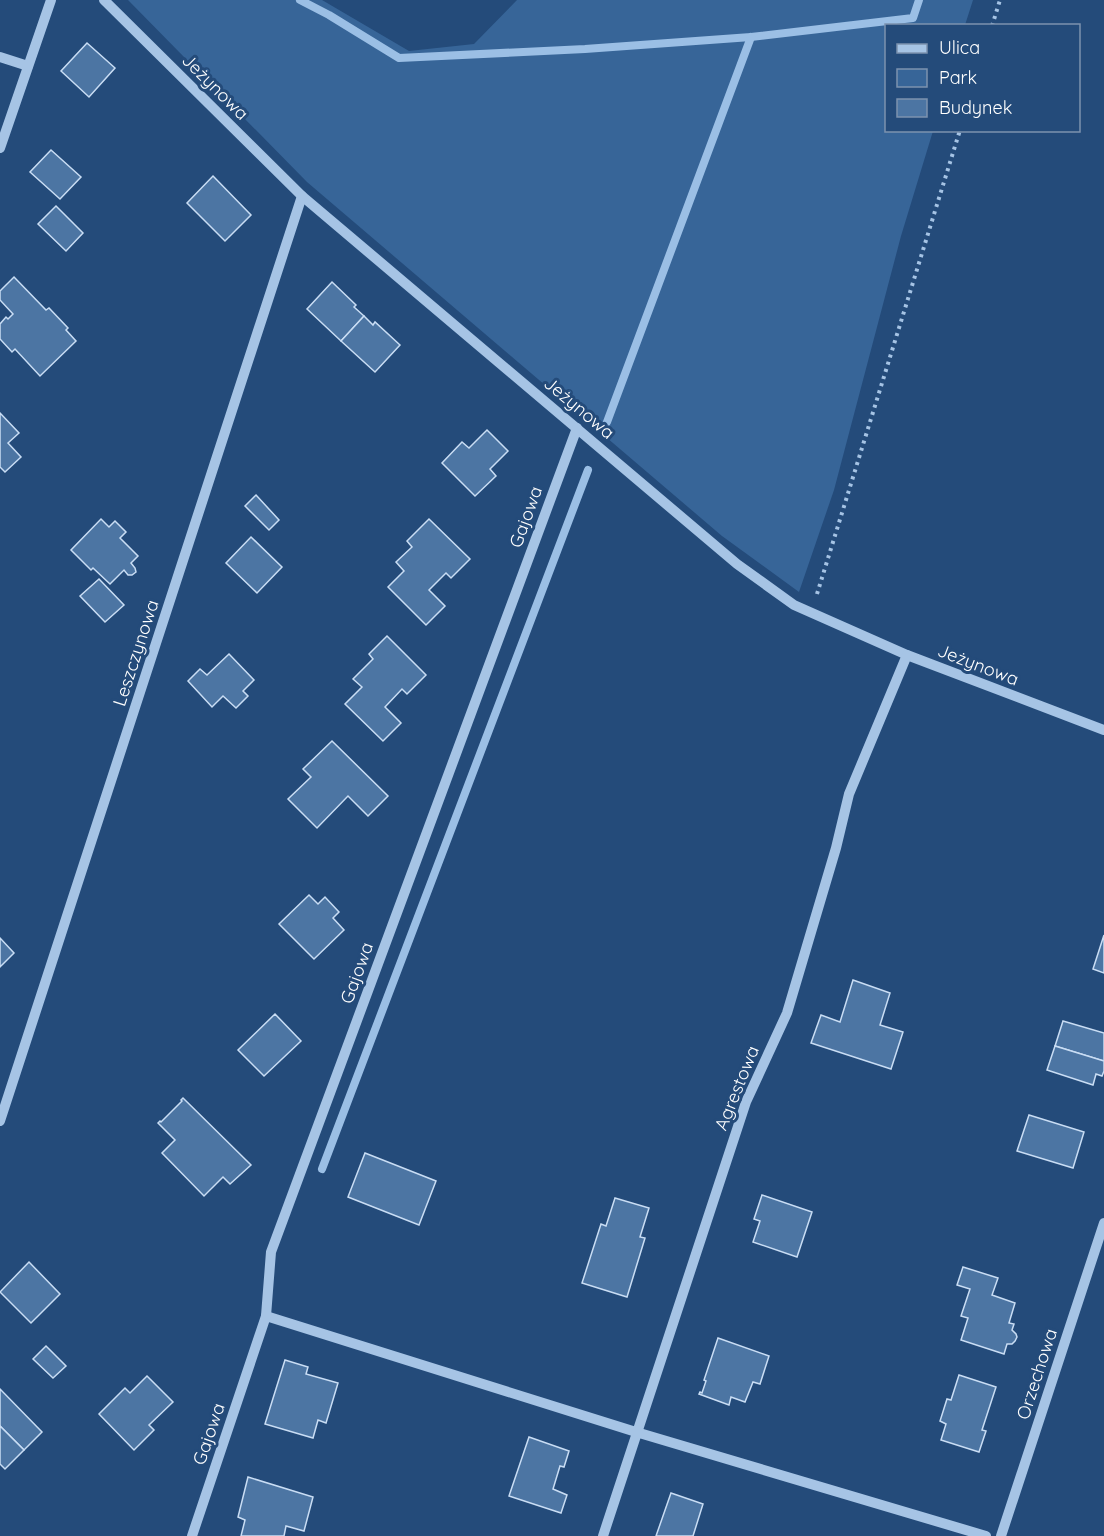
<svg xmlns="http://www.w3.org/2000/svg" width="1104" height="1536" font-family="Quicksand,sans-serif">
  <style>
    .green { fill: #376598 }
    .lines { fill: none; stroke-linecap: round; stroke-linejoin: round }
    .stream { stroke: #9bbfe5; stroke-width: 8 }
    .building { fill: #4c75a3; stroke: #c9ddf4; stroke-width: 1.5 }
    .path { stroke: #a6c4e5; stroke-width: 4; stroke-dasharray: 3 4.5; stroke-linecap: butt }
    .minor { stroke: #a6c4e5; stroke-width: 10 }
    .labels { text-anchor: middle; stroke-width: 6; stroke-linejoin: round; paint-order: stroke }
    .street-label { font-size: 18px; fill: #fff; stroke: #244b7a }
  </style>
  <rect width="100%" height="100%" fill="#244b7a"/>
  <path class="green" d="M128,0H322L409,51L474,44L517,0H973L965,25L886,26V130L933,131L901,236L834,490L799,592L722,536L307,182Z"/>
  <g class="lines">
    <g class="stream">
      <path d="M300,0L329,15L399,58L585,49L751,37L913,18L919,0"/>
      <path d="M607,422L751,37"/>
      <path d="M322,1169L588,470"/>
    </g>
  </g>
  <g class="building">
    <path d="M87,43L115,68L89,97L61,71Z"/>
    <path d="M51,150L81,177L60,199L30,172Z"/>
    <path d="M213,176L251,215L225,241L187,203Z"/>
    <path d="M56,206L83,233L66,251L38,224Z"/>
    <path d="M14,277L46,310L49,308L68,328L66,330L76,341L40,376L15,349L12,352L0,339V324L6,317L8,319L13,314L0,300V291Z"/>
    <path d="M332,282L356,305L354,307L364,316L341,341L307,309Z"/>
    <path d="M364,316L373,325L375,322L400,345L375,372L341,341Z"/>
    <path d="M0,413L19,433L8,443L21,457L5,472L0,467Z"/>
    <path d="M487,430L508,451L490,469L496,476L475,496L442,463L462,442L469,448Z"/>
    <path d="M256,495L279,520L269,530L245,506Z"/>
    <path d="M101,519L109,527L115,521L126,532L120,538L138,556L131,563L135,568L136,572L132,575H128L124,570L110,584L93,568L91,570L71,550Z"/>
    <path d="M429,519L470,559L451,578L446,573L429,590L445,606L426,625L388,587L404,571L396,562L412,547L407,541Z"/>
    <path d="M251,537L282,567L257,593L226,563Z"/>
    <path d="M99,579L124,605L105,622L80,596Z"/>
    <path d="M387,636L426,675L407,694L402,689L385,707L401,723L383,741L345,704L362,687L353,679L373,659L369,654Z"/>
    <path d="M229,654L254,680L243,691L248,696L236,708L223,696L212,707L188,681L200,669L207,675Z"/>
    <path d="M332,741L388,796L368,816L348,796L317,828L288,799L311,777L303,769Z"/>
    <path d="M309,895L318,904L325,897L339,912L333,918L344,930L314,959L279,924Z"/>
    <path d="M1104,935V973L1093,969Z"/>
    <path d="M0,938L14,953L0,967Z"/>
    <path d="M853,980L890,993L880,1025L903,1032L891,1069L811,1043L821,1015L840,1022Z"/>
    <path d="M275,1014L301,1041L264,1076L238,1050Z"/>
    <path d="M1063,1021L1104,1033V1061L1055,1046Z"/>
    <path d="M1055,1046L1104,1061V1071L1102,1076L1096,1074L1093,1085L1047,1070Z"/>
    <path d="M183,1098L251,1165L230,1184L223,1177L204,1196L162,1153L175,1140L158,1123L160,1121L161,1122L182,1101L181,1100Z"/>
    <path d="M1029,1115L1084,1132L1073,1168L1017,1151Z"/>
    <path d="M365,1153L436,1181L419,1225L348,1197Z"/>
    <path d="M762,1195L812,1212L797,1257L753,1242L760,1221L754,1219Z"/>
    <path d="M615,1198L649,1208L640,1237L645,1238L627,1297L582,1283L601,1224L606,1226Z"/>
    <path d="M29,1262L60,1294L31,1323L0,1292Z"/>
    <path d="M963,1267L998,1278L992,1295L1015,1303L1009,1323L1014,1324L1012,1330L1016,1334L1017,1337L1015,1341L1012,1344H1007L1004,1354L961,1340L968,1318L961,1316L970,1289L957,1285Z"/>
    <path d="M718,1338L769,1356L760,1384L753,1382L745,1402L731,1397L729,1405L699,1394L700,1392L702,1393L706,1381L704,1380Z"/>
    <path d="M46,1346L66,1366L53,1378L33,1359Z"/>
    <path d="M285,1360L308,1367L306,1374L338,1383L326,1423L318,1420L313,1438L265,1424Z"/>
    <path d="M959,1375L996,1387L982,1430L986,1431L979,1452L941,1440L946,1424L940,1421L947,1399L951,1400Z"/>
    <path d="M147,1376L173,1402L149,1425L154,1430L134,1450L99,1414L125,1388L130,1393Z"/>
    <path d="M0,1389L42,1432L24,1450L0,1426Z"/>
    <path d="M0,1426L24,1450L5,1469L0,1464Z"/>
    <path d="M529,1437L569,1451L564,1467L560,1466L553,1489L567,1495L561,1513L509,1496Z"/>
    <path d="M248,1477L313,1497L304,1531L286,1526L284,1536H241L245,1520L238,1517Z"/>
    <path d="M671,1493L703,1504L693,1536H656Z"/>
  </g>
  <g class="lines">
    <g class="path">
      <path d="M992,26L1000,0"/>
      <path d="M817,594L960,130"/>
    </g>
    <g class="minor">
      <path d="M104,0L302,196L737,564L794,605L907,655L1104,730"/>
      <path d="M0,57L28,66"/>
      <path d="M0,148L51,0"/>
      <path d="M0,1121L302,196"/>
      <path d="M266,1316L636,1432L986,1536"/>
      <path d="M192,1536L266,1316L271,1252L577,428"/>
      <path d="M603,1536L746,1102L787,1013L836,848L849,794L907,655"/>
      <path d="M1001,1536L1104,1223"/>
    </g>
  </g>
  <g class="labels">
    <g class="street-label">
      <text transform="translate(215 87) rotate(45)" y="6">Jeżynowa</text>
      <text transform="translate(579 408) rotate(40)" y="6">Jeżynowa</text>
      <text transform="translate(526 517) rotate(-70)" y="6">Gajowa</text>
      <text transform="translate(136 653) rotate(-72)" y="6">Leszczynowa</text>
      <text transform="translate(978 665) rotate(21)" y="6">Jeżynowa</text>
      <text transform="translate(357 973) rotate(-70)" y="6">Gajowa</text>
      <text transform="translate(737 1088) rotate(-68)" y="6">Agrestowa</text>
      <text transform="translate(1037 1374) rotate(-72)" y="6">Orzechowa</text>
      <text transform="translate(209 1434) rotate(-71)" y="6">Gajowa</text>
    </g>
  </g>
  <rect x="885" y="24" width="195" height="108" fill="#244b7a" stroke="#7c93af" stroke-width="1.5"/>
  <rect x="897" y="44" width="30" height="9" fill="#a6c4e5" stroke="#7c93af" stroke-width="1.5"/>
  <text x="939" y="54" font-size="18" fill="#ffffff">Ulica</text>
  <rect x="897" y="69" width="30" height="18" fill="#376598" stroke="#7c93af" stroke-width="1.5"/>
  <text x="939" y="84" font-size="18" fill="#ffffff">Park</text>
  <rect x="897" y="99" width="30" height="18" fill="#4c75a3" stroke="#7c93af" stroke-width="1.5"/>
  <text x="939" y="114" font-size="18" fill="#ffffff">Budynek</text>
</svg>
